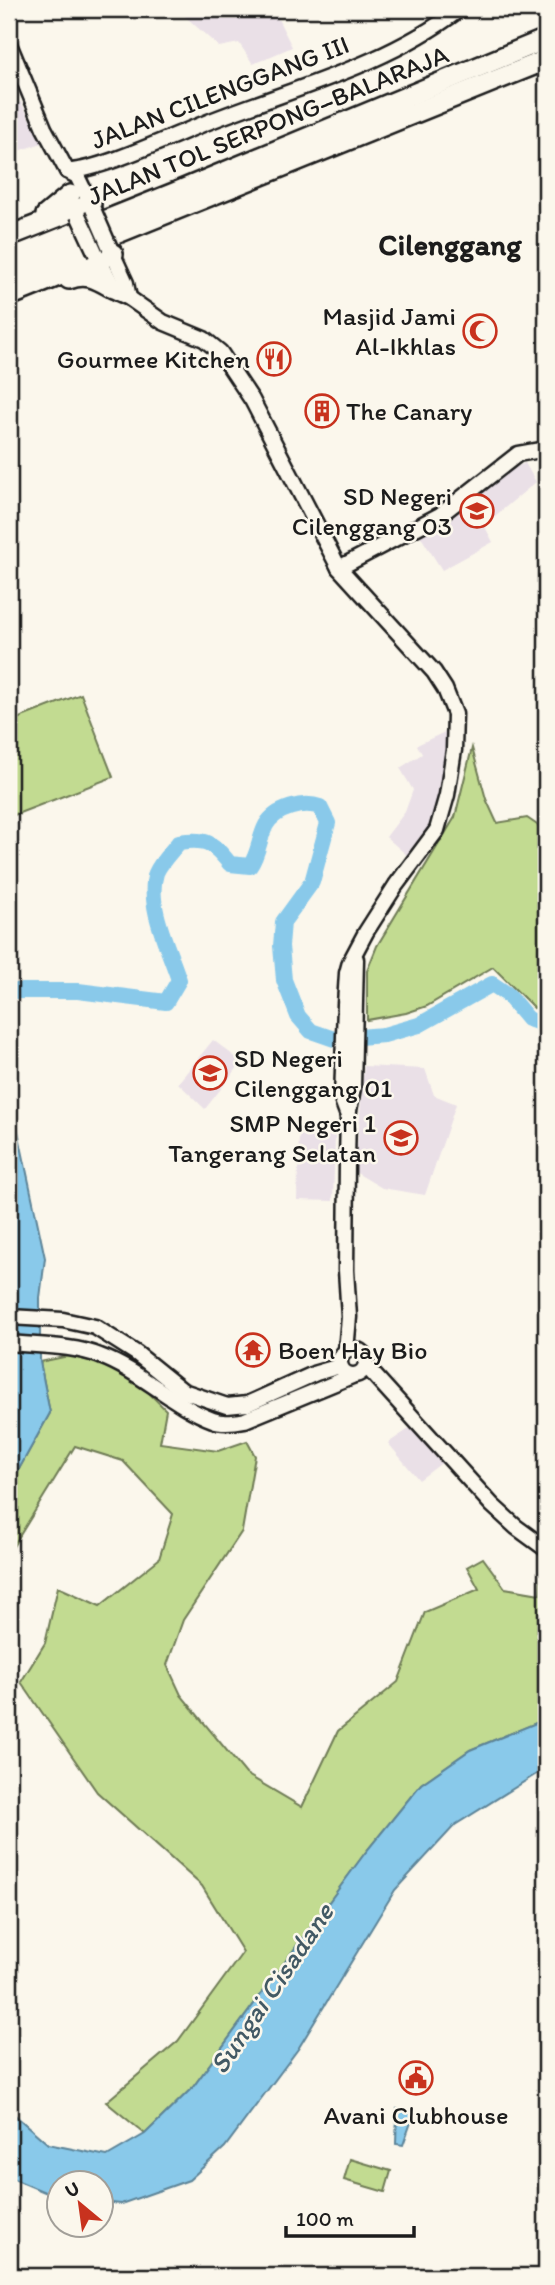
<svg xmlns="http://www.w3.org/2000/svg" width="555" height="2285" font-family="Itim,sans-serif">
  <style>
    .built { fill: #eae0e7 }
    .green { fill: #c2db91; stroke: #6f7c56; stroke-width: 2 }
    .water { fill: #89c9ea; stroke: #5d8498; stroke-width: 2 }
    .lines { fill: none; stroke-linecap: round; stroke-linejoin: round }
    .river { stroke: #89c9ea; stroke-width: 16 }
    .secondary-casing { stroke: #1c1c1c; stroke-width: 19 }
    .highway-casing { stroke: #1c1c1c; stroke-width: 24 }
    .secondary { stroke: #fbf7ec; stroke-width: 14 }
    .highway { stroke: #fbf7ec; stroke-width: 19 }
    .secondary-bridge-casing { stroke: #1c1c1c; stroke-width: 19; stroke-linecap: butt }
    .secondary-bridge { stroke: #fbf7ec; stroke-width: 14 }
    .labels { text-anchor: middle; stroke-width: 5; stroke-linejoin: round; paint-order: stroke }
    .street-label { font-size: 26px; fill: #1c1c1c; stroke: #fbf7ec }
    .poi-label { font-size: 26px; fill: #1c1c1c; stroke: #fbf7ec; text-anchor: end }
    .water-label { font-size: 28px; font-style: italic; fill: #425964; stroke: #fbf7ec }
    .quarter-label { font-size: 30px; font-weight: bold; fill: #1c1c1c; stroke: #fbf7ec }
  </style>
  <rect width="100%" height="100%" fill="#fbf7ec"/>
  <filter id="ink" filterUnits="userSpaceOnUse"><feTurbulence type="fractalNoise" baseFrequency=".0143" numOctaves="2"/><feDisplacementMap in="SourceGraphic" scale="14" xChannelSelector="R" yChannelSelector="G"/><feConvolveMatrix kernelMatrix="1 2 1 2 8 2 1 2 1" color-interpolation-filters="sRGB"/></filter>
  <g filter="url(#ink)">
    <g class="built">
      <path d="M177,9H291L277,17L292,47L253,64L239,43L219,47Z"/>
      <path d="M21,102L42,143L9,154L15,217L9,220V108Z"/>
      <path d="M525,463L536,482L484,525L493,542L442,570L419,534L438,523L502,474Z"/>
      <path d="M449,730L450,744L436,814L430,831L409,857L386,837L405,812L413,790L400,768L422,754L417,745Z"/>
      <path d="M213,1040L242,1062L205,1109L178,1083Z"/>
      <path d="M364,1066L425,1069L434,1095L456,1104L425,1195L382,1188L355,1172Z"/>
      <path d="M299,1135L335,1136L333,1201L297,1200Z"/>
      <path d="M415,1425L443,1462L419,1480L388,1443Z"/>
    </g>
    <g class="green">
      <path d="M81,694L113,777L9,817V722Z"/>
      <path d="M472,748L486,799L497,823L527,818L546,831V997L534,1008L493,967L427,1006L406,1013L367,1020V971L377,946L455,817Z"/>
      <path d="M78,1354L128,1372L166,1410L160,1443L218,1451L247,1441L255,1456L242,1531L183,1620L167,1665L181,1695L246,1774L302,1807L338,1731L398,1682L425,1612L479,1589L467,1567L483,1558L505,1588L540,1594L541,1567L546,1568V1719L470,1750L421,1784L365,1853L193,2087L145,2134L106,2102L178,2041L243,1952L202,1886L97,1792L21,1682L45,1643L58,1587L100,1606L159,1559L173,1514L123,1461L75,1446L9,1553V1487L50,1413L40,1362Z"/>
      <path d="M350,2159L391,2171L385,2192L344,2180Z"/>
    </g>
    <g class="water">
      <path d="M9,1089L45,1258L40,1298V1362L50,1413L9,1487Z"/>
      <path d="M546,1719V1768L455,1825L395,1890L298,2049L225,2147L189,2180L121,2204L102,2202V2184H60L59,2198L9,2177V2110L48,2144L107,2156L145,2134L193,2087L365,1853L421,1784L470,1750Z"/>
      <path d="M397,2109L414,2114L403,2145L396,2144Z"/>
    </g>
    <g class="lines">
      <path class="river" d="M9,991H78L166,1002L179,980C169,949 146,905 156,873C160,863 172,851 179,842C207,838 212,842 230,864L250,866C259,853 259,838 266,825C276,808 304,801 320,807L328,823L312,882L283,922L281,946L284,980L298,1016L311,1031L334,1039L384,1035L419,1025L492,984L507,994L528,1019L540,1023L546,1020"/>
      <defs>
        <g id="secondary">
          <path d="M9,44L44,128L67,171L77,176L93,209"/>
          <path d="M67,171C96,172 172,136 203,124C290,89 384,67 460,9"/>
          <path d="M110,248L126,283L129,298"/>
          <path d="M96,254L116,292L129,298L163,322L204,339L220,352L252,400L339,568L434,672L445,689L455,714L454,750L447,795L437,830L396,885L366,932L350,962L347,973L345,1004L342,1100L348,1116"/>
          <path d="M339,568L440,515L518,454L546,449"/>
          <path d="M9,1317L63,1320L95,1327L136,1353L183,1391L227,1406L247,1404L316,1373L340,1366"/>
          <path d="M9,1343C38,1346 73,1345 100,1356C141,1371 172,1405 213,1420C223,1424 235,1422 245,1420L352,1376"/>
          <circle cx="353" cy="1362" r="13"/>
          <path d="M346,1351L349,1317L346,1270L347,1161L348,1116L353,1088L356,959"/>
          <path d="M366,1366L492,1505L516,1527L546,1549"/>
        </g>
        <g id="highway">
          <path d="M46,215L70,195"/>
          <path d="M9,236L91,204"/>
          <path d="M9,259L174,193L546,39"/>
          <path d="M9,277L546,60"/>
          <path d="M69,279C87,272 97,279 113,288"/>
          <path d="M9,296L113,254"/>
        </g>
      </defs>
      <use href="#secondary" class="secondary-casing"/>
      <use href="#highway" class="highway-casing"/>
      <use href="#secondary" class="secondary"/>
      <use href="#highway" class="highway"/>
      <defs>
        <g id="secondary-bridge">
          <path d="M93,209L110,248"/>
          <path d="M78,215L96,254"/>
        </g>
      </defs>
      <use href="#secondary-bridge" class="secondary-bridge-casing"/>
      <use href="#secondary-bridge" class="secondary-bridge"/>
    </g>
  </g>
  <defs>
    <symbol id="mosque-ring" viewBox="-11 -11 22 22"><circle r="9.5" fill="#fbf7ec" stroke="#c8321e" stroke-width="1.5"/><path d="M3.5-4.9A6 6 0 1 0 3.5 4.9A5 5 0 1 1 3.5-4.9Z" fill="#c8321e"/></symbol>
    <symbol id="restaurant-ring" viewBox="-11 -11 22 22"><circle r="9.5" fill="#fbf7ec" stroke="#c8321e" stroke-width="1.5"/><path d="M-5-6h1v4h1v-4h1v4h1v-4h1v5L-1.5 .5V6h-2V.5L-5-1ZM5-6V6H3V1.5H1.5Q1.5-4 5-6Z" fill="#c8321e"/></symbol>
    <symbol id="building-ring" viewBox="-11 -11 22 22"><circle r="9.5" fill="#fbf7ec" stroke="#c8321e" stroke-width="1.5"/><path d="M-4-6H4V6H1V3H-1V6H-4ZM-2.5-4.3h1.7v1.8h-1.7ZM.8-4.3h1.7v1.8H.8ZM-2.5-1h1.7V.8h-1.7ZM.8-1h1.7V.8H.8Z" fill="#c8321e"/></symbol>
    <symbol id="school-ring" viewBox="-11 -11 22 22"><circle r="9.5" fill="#fbf7ec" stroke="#c8321e" stroke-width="1.5"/><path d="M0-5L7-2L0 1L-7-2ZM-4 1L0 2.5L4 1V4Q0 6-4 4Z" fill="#c8321e"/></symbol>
    <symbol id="temple-ring" viewBox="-11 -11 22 22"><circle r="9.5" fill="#fbf7ec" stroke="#c8321e" stroke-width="1.5"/><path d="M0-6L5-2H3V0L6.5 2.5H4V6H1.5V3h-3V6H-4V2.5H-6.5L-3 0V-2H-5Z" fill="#c8321e"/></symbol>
    <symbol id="civic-ring" viewBox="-11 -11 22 22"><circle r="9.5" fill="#fbf7ec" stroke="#c8321e" stroke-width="1.5"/><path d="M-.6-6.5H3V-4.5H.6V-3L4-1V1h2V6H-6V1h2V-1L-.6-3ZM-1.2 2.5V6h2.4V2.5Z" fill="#c8321e"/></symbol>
  </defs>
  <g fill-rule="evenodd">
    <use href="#mosque-ring" x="461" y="312" width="38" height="38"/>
    <use href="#restaurant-ring" x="255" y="340" width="38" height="38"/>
    <use href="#building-ring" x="303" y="392" width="38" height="38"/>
    <use href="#school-ring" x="458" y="492" width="38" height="38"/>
    <use href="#school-ring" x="191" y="1054" width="38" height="38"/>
    <use href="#school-ring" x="382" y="1119" width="38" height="38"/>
    <use href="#temple-ring" x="234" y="1331" width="38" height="38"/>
    <use href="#civic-ring" x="397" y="2059" width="38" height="38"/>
  </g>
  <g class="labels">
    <g class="street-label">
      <text transform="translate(220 92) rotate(-21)" y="9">JALAN CILENGGANG III</text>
      <text transform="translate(268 125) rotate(-22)" y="9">JALAN TOL SERPONG–BALARAJA</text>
    </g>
    <g class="poi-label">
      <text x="456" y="325">Masjid Jami<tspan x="456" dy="30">Al-Ikhlas</tspan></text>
      <text x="250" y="368">Gourmee Kitchen</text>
      <text x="346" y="420" text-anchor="start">The Canary</text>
      <text x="452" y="505">SD Negeri<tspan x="452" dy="30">Cilenggang 03</tspan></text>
      <text x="234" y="1067" text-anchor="start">SD Negeri<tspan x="234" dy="30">Cilenggang 01</tspan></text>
      <text x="376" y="1132">SMP Negeri 1<tspan x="376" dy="30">Tangerang Selatan</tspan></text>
      <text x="278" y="1359" text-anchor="start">Boen Hay Bio</text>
      <text x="416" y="2124" text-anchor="middle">Avani Clubhouse</text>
    </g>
    <g class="water-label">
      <text transform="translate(271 1988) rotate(-56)" y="10">Sungai Cisadane</text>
    </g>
    <g class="quarter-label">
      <text x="450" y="255">Cilenggang</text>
    </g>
  </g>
  <rect width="555" height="2285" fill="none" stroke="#fbf7ec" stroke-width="35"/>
  <rect x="18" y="18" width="520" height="2250" fill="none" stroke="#1c1c1c" stroke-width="2.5" filter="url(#ink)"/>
  <g transform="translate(80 2204) rotate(331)"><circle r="33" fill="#fbf7ec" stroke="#a29f99" stroke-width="2"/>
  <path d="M0-5L12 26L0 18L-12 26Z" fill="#c8321e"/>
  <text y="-10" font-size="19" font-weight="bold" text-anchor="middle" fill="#1c1c1c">U</text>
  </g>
  <path d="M286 2226v10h128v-10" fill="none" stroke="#1c1c1c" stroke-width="3.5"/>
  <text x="296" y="2226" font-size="21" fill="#1c1c1c" stroke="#fbf7ec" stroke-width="5" paint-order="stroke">100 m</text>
</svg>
